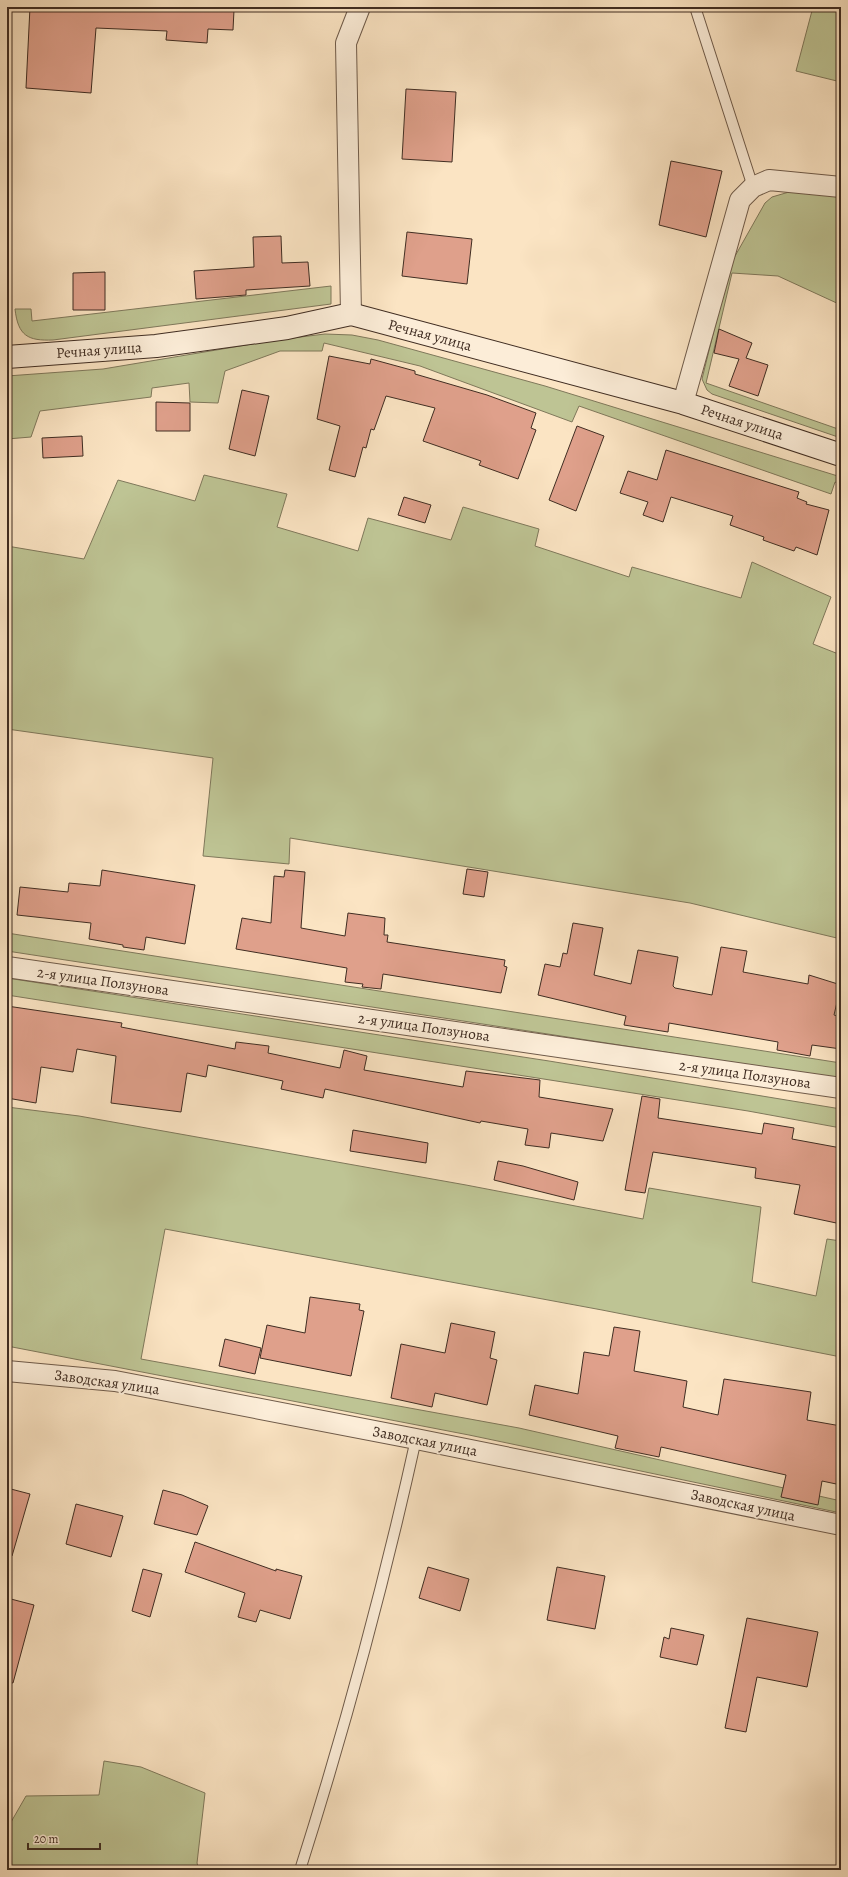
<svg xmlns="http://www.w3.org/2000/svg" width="848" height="1877" font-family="Alegreya,serif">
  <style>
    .green { fill: #bec494; stroke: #7f785b }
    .building { fill: #dfa08b; stroke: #402d22 }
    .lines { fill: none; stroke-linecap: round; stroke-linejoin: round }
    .lane-casing { stroke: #6f5b4a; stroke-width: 12 }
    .street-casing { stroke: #6f5b4a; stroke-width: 22 }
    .secondary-casing { stroke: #402d22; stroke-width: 24 }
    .lane { stroke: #fcedd8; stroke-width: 10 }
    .street { stroke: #fcedd8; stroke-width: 20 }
    .secondary { stroke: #fcedd8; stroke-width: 22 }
    .labels { text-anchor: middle; stroke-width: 4; stroke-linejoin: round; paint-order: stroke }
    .street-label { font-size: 15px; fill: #402d22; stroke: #fcedd8 }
  </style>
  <rect width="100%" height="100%" fill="#fbe4c3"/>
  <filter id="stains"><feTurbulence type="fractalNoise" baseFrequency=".005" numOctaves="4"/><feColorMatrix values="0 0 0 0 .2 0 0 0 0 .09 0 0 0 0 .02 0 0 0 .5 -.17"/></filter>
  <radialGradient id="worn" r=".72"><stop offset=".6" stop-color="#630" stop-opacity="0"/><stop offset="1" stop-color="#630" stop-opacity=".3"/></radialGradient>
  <g class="green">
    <path d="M813,7H841V82L796,71Z"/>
    <path d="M789,192L841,196V305L778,276L732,273L706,383L841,430V438L712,394L707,390L702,379L730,265L765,203L772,197Z"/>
    <path d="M331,286V304L53,340C28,341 18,336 15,309H31L32,321Z"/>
    <path d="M325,334L352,335L378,340L545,386L841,477V484L835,482L831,494L579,406L572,422L420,366L324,343L322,351H280L225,371L218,403L190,402L189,383L152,388L151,397L40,411L31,437L7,439V376L103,369L276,340Z"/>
    <path d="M204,475L287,494L277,527L358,551L368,518L451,540L463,507L539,529L535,546L629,577L632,567L741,598L752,562L831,597L813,644L841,655V939L690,903L290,838L289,864L203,856L213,758L7,729V546L84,559L118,480L195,501Z"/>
    <path d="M7,933L841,1063V1079L7,951Z"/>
    <path d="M7,978L549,1061L841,1109V1128L748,1111L7,995Z"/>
    <path d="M7,1107L79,1116L466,1185L643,1219L649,1188L761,1207L752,1282L816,1296L827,1239L841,1241V1357L602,1310L165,1229L141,1359L519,1428L841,1501V1513L469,1435L7,1346Z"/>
    <path d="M104,1761L141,1767L205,1793L197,1863L199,1870H7V1829L26,1796L99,1795Z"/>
  </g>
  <g class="building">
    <path d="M30,7H189L234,10L233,30L208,29L207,43L166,40L167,31L96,28L91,93L26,88Z"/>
    <path d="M406,89L456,92L452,162L402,159Z"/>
    <path d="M671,161L722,171L706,237L659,225Z"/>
    <path d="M407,232L472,239L467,284L402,276Z"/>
    <path d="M281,236L282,263L308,262L310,286L246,290V295L196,299L194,271L254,267L253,237Z"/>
    <path d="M105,272V310H73V273Z"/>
    <path d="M719,329L752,343L746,358L768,365L758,396L729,386L739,359L714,353Z"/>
    <path d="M329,356L370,364L371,359L415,371V374L487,395L536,413L531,428L536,430L518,479L479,465L481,461L423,441L435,408L386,396L374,430L371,429L366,448L363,447L355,477L329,470L340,426L317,419Z"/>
    <path d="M242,390L269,396L255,456L229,449Z"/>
    <path d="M156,402L190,403V431H156Z"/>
    <path d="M577,426L604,436L576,511L549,500Z"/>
    <path d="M82,436L83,456L43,458L42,438Z"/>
    <path d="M666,450L799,492L797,498L807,502L806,504L829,510L817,555L796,547L794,551L763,540L764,537L730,525L733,516L671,497L663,522L643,515L648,502L620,493L628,471L657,480Z"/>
    <path d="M404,497L431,505L425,523L398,515Z"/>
    <path d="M467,869L488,872L484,897L463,894Z"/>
    <path d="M102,870L195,885L185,944L146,937L144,950L123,947V945L89,939L91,923L17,915L20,887L68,892L69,883L100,886Z"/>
    <path d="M285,870L305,872L301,928L345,936L348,913L385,918L384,935H388L387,942L505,960L504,966L507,967L501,993L383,974L381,989L362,987L363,984L345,982L347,968L236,949L242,918L271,923L274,876L284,877Z"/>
    <path d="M573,923L603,928L594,975L631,984L638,950L678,957L673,986L675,988L712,995L721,947L747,951L743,972L808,984L809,975L841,985L834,1015L841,1017V1049L812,1045L810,1056L777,1050L778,1042L669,1023L668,1032L624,1025L626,1016L538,995L545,964L560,967L563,953L567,954Z"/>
    <path d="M7,1006L122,1023L121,1027L235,1049L236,1042L269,1046L268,1053L340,1068L344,1050L367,1056L364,1070L463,1087L466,1071L540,1080L539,1097L613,1109L603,1141L551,1133L549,1148L525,1145L528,1129L481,1121L480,1123L325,1089L323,1098L281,1089L283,1081L208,1065L206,1077L187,1073L181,1112L111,1103L116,1056L77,1049L73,1072L41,1067L36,1103L7,1098Z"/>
    <path d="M642,1096L660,1099L658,1118L762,1134L764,1123L794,1128L792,1139L841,1148V1224L794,1214L800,1185L755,1178L756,1168L653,1152L645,1193L625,1190Z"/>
    <path d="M353,1130L428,1143L426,1163L350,1151Z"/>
    <path d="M498,1161L523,1166L578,1182L574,1200L494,1180Z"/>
    <path d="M310,1297L360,1304L359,1310L364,1311L351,1376L260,1358L267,1325L305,1333Z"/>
    <path d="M451,1323L495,1332L490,1358L497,1360L487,1405L435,1393L432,1407L391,1398L401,1344L445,1353Z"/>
    <path d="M614,1327L640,1331L634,1371L687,1381L683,1407L718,1415L724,1379L811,1392L807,1420L841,1426V1485L822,1481L818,1505L781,1497L786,1475L661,1447L659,1457L615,1448L618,1436L529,1415L535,1385L578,1394L584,1352L609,1356Z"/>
    <path d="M225,1339L261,1348L255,1374L219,1366Z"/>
    <path d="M7,1488L30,1494L12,1556L7,1555Z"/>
    <path d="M163,1490L182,1495L208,1506L197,1535L154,1524Z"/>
    <path d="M76,1504L123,1516L111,1557L66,1544Z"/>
    <path d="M195,1542L276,1571V1569L302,1576L290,1619L260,1610L256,1622L238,1617L245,1593L185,1572Z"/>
    <path d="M428,1567L469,1579L460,1611L419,1598Z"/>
    <path d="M557,1567L605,1576L595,1629L547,1620Z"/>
    <path d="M143,1569L162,1574L150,1617L132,1611Z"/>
    <path d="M7,1598L34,1605L13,1683L7,1682Z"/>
    <path d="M747,1618L818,1632L807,1687L757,1677L746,1732L725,1728Z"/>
    <path d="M671,1628L704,1635L697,1665L660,1657L664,1637L669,1639Z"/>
  </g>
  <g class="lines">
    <defs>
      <g id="lane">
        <path d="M695,7L753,187"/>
        <path d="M300,1870C345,1728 384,1584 416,1439"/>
      </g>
      <g id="street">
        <path d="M351,314L346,43L360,7"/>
        <path d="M683,403L740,200L753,187L769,180L841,187"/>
        <path d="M7,967L841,1088"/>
        <path d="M7,1371L115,1381L416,1439L841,1525"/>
      </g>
      <path id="secondary" d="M7,357L156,346L287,328L351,314L683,403L841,455"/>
    </defs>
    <use href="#lane" class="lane-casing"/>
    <use href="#street" class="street-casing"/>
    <use href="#secondary" class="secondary-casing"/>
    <use href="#lane" class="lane"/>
    <use href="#street" class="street"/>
    <use href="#secondary" class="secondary"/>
  </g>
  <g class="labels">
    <g class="street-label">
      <text transform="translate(430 335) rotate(15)" y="5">Речная улица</text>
      <text transform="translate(99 350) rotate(-4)" y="5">Речная улица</text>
      <text transform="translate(742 422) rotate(18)" y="5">Речная улица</text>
      <text transform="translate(103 981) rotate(8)" y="5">2-я улица Ползунова</text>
      <text transform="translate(424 1027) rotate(8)" y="5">2-я улица Ползунова</text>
      <text transform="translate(745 1074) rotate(8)" y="5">2-я улица Ползунова</text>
      <text transform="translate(107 1382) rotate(8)" y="5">Заводская улица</text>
      <text transform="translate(425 1441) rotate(11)" y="5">Заводская улица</text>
      <text transform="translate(743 1505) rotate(12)" y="5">Заводская улица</text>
    </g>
  </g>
  <rect width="848" height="1877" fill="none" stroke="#fbe4c3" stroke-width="24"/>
  <rect x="8" y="8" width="832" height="1861" fill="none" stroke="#402d22" stroke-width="2"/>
  <rect x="12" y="12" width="824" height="1853" fill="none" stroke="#402d22"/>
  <path d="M28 1843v6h72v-6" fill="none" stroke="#402d22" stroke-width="2"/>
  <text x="34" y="1843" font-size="12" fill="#402d22" stroke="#fcedd8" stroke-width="3" paint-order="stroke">20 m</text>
  <rect width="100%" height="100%" filter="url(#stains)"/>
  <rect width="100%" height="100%" fill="url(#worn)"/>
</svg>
